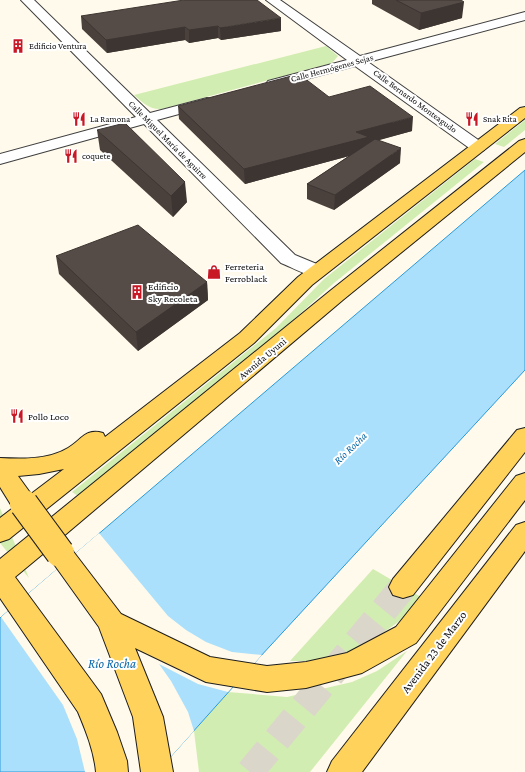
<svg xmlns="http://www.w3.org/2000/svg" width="525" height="772" font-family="'Crimson Pro',serif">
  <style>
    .green { fill: #d2edb1 }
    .water { fill: #aae0fc; stroke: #2a99da }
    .pier { fill: #fffaeb }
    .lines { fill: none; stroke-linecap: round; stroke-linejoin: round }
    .major-tunnel { stroke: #dbd6ca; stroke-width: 28; stroke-dasharray: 28 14; stroke-linecap: butt }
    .minor-casing { stroke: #3f3f3f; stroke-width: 2 }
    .major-casing { stroke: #1d1d1d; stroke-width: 2 }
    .minor { fill: #fff; fill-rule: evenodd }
    .major { fill: #ffd25b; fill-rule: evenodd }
    .major-bridge-far1-casing { stroke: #1d1d1d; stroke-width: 24; stroke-linecap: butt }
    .major-bridge-casing { stroke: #1d1d1d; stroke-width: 30; stroke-linecap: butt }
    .major-bridge-far1 { stroke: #ffd25b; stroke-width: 22 }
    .major-bridge { stroke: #ffd25b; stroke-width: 28 }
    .wall { fill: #4a413d }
    .shaded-wall { fill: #3c3532 }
    .building { fill: #564c47; stroke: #3c3532 }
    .labels { text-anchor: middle; stroke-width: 4; stroke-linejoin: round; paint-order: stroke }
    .far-poi-label { font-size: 9px; fill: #0c0c0c; stroke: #fff; text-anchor: start }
    .far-street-label { font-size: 9px; fill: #0c0c0c; stroke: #fff }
    .poi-label { font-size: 10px; fill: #0c0c0c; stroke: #fff; text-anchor: start }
    .street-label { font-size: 10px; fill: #0c0c0c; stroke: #fff }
    .water-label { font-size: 11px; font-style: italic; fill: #0a68a9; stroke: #fff }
    .near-street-label { font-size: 12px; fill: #0c0c0c; stroke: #fff }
    .near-water-label { font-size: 13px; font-style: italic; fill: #0a68a9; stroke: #fff }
  </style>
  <rect width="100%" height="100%" fill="#fffaeb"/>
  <g class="green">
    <path d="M326,46L338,56L332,63L162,109C150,110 143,103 134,95Z"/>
    <path d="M525,120V130L504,147L495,144Z"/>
    <path d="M475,159L484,162L334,283L282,330L78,496L72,492L276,328L324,279Z"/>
    <path d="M0,508L29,578L0,543Z"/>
    <path d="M373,569L421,597L405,617L376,638L346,653L318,661H290Z"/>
    <path d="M407,651L310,772H199L194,731L228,692L287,697L352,682L377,671Z"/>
  </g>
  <path class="water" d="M525,170V370L259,658L157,772H0V618Z"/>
  <path class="pier" d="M99,533L168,616L186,630L206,642L232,652L262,655L228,692L198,684L159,664L171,681L188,712L194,731L157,772H85L77,739L63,705L1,617Z"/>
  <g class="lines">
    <path class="major-tunnel" d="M250,772L403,587"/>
    <defs>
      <g id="minor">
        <path d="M21,0H34L150,113L207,98L212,99L214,102L212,105L157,120L295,255L324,267L327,271L324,275C310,279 294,268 281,263L144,124L0,164V154L136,117Z"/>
        <path d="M266,0H280L360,56L525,12V20L368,62L484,144L486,147L484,150L478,152L472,150L355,66L273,88L268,87L266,84L268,81L347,60Z"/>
      </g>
      <g id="major">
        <path d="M525,107V118L312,285L254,343L9,539L0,542V518L13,508L0,487V458C22,459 48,460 68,448C82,440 85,428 103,433L105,437L240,333L298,277L520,108ZM64,469L31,494L18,476L39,474Z"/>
        <path d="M525,139V152L344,299L53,545L60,543L69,546L121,614L210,657L267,666L306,662L347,653L396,627L516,476L525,473V500L416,643L362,673L306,688L267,692L206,682L135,648L163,717L173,772H141L133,717L99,627L51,560L47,553L50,548L15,577L101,694L117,732L127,761L128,772H96C94,751 86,731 78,712L0,598V559L330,291L519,141Z"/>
        <path d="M525,428V452L413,595L403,598L393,595L389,587L393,579L517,430Z"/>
        <path d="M525,522V551L362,772H327L332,761L516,525Z"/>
      </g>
    </defs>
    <use href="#minor" class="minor-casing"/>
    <use href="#major" class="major-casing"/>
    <use href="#minor" class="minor"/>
    <use href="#major" class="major"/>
    <defs>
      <path id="major-bridge-far1" d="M23,503L24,505"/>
      <path id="major-bridge" d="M24,504L60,553"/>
    </defs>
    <use href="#major-bridge-far1" class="major-bridge-far1-casing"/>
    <use href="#major-bridge" class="major-bridge-casing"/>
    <use href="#major-bridge-far1" class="major-bridge-far1"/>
    <use href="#major-bridge" class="major-bridge"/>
  </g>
  <g class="wall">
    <path d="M372,0H461L462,18L419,30L372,4Z"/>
    <path d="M81,16L281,31L221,40L218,38L189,43L185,40L107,53L82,29Z"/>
    <path d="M329,97L412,131L378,140L400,163L334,210L307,199V184L349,156L245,184L179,119L178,106Z"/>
    <path d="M97,130L187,202L173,217L100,150Z"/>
    <path d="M56,256L207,282L208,300L138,351L59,274Z"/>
  </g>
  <g class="shaded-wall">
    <path d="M464,2L462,18L419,30L421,13Z"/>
    <path d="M281,18V31L221,40L220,28Z"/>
    <path d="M218,26V38L189,43V30Z"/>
    <path d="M185,27V40L107,53L106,40Z"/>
    <path d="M413,117L412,131L369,143L368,151L245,184L244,169L356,132Z"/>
    <path d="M401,148L400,163L334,210L335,195Z"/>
    <path d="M185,182L187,202L173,217L171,196Z"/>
    <path d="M207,282L208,300L138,351L136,332Z"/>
  </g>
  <g class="building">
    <path d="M184,0H257L281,18L220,28L218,26L189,30L185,27L106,40L81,16Z"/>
    <path d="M396,0H461L464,2L421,13Z"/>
    <path d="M299,74L329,97L370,86L413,117L356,132L369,137L244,169L178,106Z"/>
    <path d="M125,123L185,182L171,196L97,130Z"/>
    <path d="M375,139L401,148L335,195L307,184Z"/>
    <path d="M138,225L207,282L136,332L56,256Z"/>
  </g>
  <defs>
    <symbol id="building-bare" viewBox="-9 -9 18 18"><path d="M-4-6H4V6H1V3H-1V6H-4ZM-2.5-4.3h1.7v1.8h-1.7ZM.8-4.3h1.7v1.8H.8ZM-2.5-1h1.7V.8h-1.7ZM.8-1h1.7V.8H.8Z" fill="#c81725" stroke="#fff" stroke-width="2.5" paint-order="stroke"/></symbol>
    <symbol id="restaurant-bare" viewBox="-9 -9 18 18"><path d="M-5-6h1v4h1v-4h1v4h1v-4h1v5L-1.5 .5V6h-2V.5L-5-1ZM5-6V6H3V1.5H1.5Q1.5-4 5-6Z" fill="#c81725" stroke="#fff" stroke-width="2.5" paint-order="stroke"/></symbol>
    <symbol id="shop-bare" viewBox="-9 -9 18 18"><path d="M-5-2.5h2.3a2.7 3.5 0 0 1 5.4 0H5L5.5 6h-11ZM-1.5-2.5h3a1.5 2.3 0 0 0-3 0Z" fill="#c81725" stroke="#fff" stroke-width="2.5" paint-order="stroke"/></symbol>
  </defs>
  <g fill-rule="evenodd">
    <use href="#building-bare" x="8" y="36" width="20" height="20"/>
    <use href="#restaurant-bare" x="69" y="109" width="20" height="20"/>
    <use href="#restaurant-bare" x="462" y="109" width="20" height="20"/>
    <use href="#restaurant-bare" x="61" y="146" width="20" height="20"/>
    <use href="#shop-bare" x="204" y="262" width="20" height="20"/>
    <use href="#building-bare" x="127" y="282" width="20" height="20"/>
    <use href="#restaurant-bare" x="7" y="406" width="20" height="20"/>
  </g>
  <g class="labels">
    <g class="far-poi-label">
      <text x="29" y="49">Edificio Ventura</text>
      <text x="90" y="122">La Ramona</text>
      <text x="483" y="122">Snak Rita</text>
      <text x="82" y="159">coquete</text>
    </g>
    <g class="far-street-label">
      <text transform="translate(332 68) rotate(-15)" y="3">Calle Hermógenes Sejas</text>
      <text transform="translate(415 101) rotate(36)" y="3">Calle Bernardo Monteagudo</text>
      <text transform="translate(168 140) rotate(45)" y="3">Calle Miguel María de Aguirre</text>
    </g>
    <g class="poi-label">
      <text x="225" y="270">Ferreteria<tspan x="225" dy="12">Ferroblack</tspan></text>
      <text x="148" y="290">Edificio<tspan x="148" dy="12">Sky Recoleta</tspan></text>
      <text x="28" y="420">Pollo Loco</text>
    </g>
    <g class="street-label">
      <text transform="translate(262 358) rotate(-40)" y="4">Avenida Uyuni</text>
    </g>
    <g class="water-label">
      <text transform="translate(350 448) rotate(-44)" y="4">Río Rocha</text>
    </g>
    <g class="near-street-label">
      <text transform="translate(434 652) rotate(-53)" y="4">Avenida 23 de Marzo</text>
    </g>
    <g class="near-water-label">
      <text x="112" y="668">Río Rocha</text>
    </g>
  </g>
</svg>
